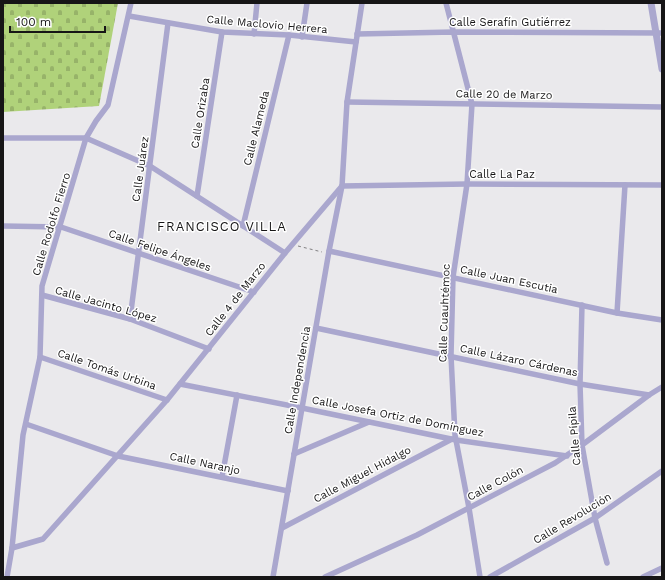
<svg xmlns="http://www.w3.org/2000/svg" width="665" height="580" font-family="'Work Sans',sans-serif">
  <style>
    .cemetery { fill: url(#cemetery-stones) }
    .lines { fill: none; stroke-linecap: round; stroke-linejoin: round }
    .path { stroke: #828183; stroke-width: 1; stroke-dasharray: 3 3; stroke-linecap: butt }
    .minor { stroke: #aaa7ce; stroke-width: 5.5 }
    .tertiary { stroke: #aaa7ce; stroke-width: 7 }
    .labels { text-anchor: middle; stroke-width: 3; stroke-linejoin: round; paint-order: stroke }
    .street-label { font-size: 11px; fill: #161516; stroke: #fff }
    .quarter-label { font-size: 13px; letter-spacing: 1px; fill: #161516; stroke: #fff }
  </style>
  <defs>
    <pattern id="cemetery-stones" width="16" height="16" patternUnits="userSpaceOnUse"><rect width="16" height="16" fill="#b0d27a"/><path d="M2 7V4a2 2 0 0 1 4 0v3zM10 15v-3a2 2 0 0 1 4 0v3z" fill="#97b369"/></pattern>
  </defs>
  <rect width="100%" height="100%" fill="#eae9ec"/>
  <path class="cemetery" d="M3,3H118L99,106L3,112Z"/>
  <g class="lines">
    <path class="path" d="M298,246L322,252"/>
    <g class="minor">
      <path d="M446,3L472,104L467,184L453,277L451,356L455,435L469,508L480,577"/>
      <path d="M129,16L222,32L289,35L356,42"/>
      <path d="M254,34L257,3"/>
      <path d="M357,34L454,32L662,33"/>
      <path d="M302,37L307,3"/>
      <path d="M347,102L662,107"/>
      <path d="M3,138H86L150,166L285,253"/>
      <path d="M342,186L467,184L662,185"/>
      <path d="M197,196L222,32"/>
      <path d="M3,226L61,227L254,292"/>
      <path d="M243,226L289,35"/>
      <path d="M329,251L617,313L662,320"/>
      <path d="M42,295L130,319L209,349"/>
      <path d="M582,305L580,384L582,445L595,518L607,563"/>
      <path d="M617,313L625,185"/>
      <path d="M130,319L168,23"/>
      <path d="M316,328L580,384L649,395"/>
      <path d="M40,357L167,400"/>
      <path d="M180,384L302,408L456,440L567,456"/>
      <path d="M26,424L118,456L288,491"/>
      <path d="M294,454L369,422"/>
      <path d="M222,477L237,395"/>
      <path d="M282,528L452,439"/>
      <path d="M12,548L43,539L167,400L285,253L342,186"/>
      <path d="M7,577L12,548L23,435L40,357L42,286L86,138L96,121L108,105L131,3"/>
      <path d="M273,577L329,251L342,186L347,102L362,3"/>
      <path d="M325,577L417,535L555,463L582,445L649,395L662,387"/>
      <path d="M490,577L595,518L662,471"/>
      <path d="M643,577L662,568"/>
    </g>
    <path class="tertiary" d="M651,3L662,69"/>
  </g>
  <g class="labels">
    <g class="street-label">
      <text x="510" y="26">Calle Serafín Gutiérrez</text>
      <text transform="translate(267 24) rotate(5)" y="4">Calle Maclovio Herrera</text>
      <text transform="translate(504 94) rotate(1)" y="4">Calle 20 de Marzo</text>
      <text transform="translate(200 113) rotate(-81)" y="4">Calle Orizaba</text>
      <text transform="translate(256 128) rotate(-76)" y="4">Calle Alameda</text>
      <text transform="translate(140 169) rotate(-82)" y="4">Calle Juárez</text>
      <text x="502" y="178">Calle La Paz</text>
      <text transform="translate(51 224) rotate(-73)" y="4">Calle Rodolfo Fierro</text>
      <text transform="translate(160 250) rotate(19)" y="4">Calle Felipe Ángeles</text>
      <text transform="translate(509 279) rotate(12)" y="4">Calle Juan Escutia</text>
      <text transform="translate(235 299) rotate(-52)" y="4">Calle 4 de Marzo</text>
      <text transform="translate(106 304) rotate(16)" y="4">Calle Jacinto López</text>
      <text transform="translate(444 313) rotate(-88)" y="4">Calle Cuauhtémoc</text>
      <text transform="translate(519 360) rotate(12)" y="4">Calle Lázaro Cárdenas</text>
      <text transform="translate(107 369) rotate(19)" y="4">Calle Tomás Urbina</text>
      <text transform="translate(297 380) rotate(-80)" y="4">Calle Independencia</text>
      <text transform="translate(398 416) rotate(11)" y="4">Calle Josefa Ortiz de Domínguez</text>
      <text transform="translate(574 436) rotate(-95)" y="4">Calle Pípila</text>
      <text transform="translate(205 463) rotate(12)" y="4">Calle Naranjo</text>
      <text transform="translate(362 474) rotate(-28)" y="4">Calle Miguel Hidalgo</text>
      <text transform="translate(495 483) rotate(-28)" y="4">Calle Colón</text>
      <text transform="translate(572 518) rotate(-31)" y="4">Calle Revolución</text>
    </g>
    <g class="quarter-label">
      <text x="222" y="231">FRANCISCO VILLA</text>
    </g>
  </g>
  <rect width="665" height="580" fill="none" stroke="#161516" stroke-width="8"/>
  <path d="M10 26v6h95v-6" fill="none" stroke="#161516" stroke-width="2"/>
  <text x="16" y="26" font-size="12" fill="#161516" stroke="#ffffff" stroke-width="3" paint-order="stroke">100 m</text>
</svg>
